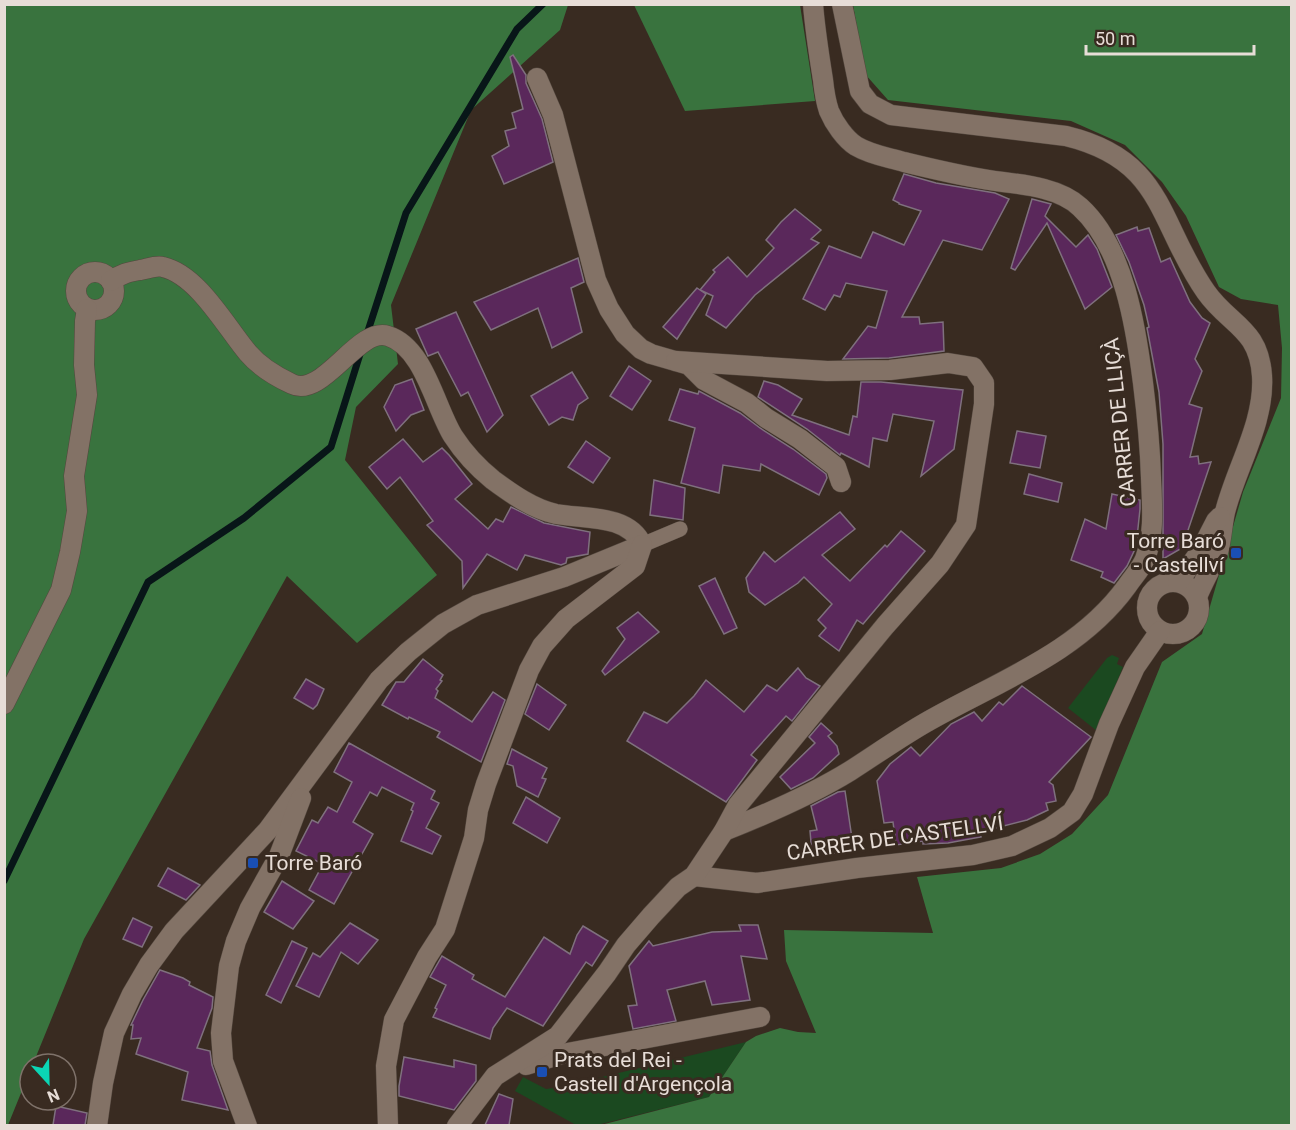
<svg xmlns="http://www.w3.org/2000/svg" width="1296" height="1130" font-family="Roboto,sans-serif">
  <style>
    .green { fill: #1b4920 }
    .forest { fill: #39733e }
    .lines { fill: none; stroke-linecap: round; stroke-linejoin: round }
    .stream { stroke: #081618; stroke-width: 7 }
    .building { fill: #5a285b; stroke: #7f707e; stroke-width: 1.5 }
    .pedestrian-casing { stroke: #54483f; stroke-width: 16 }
    .minor-casing { stroke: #54483f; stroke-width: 21 }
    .pedestrian { stroke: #837266; stroke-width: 15 }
    .minor { stroke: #837266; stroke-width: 20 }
    .transit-dot { fill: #1a4fb4; stroke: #392b21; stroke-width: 2 }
    .labels { text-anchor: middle; stroke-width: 6; stroke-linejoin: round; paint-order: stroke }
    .street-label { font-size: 21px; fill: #e7ddd7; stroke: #392b21 }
    .poi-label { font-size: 21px; fill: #e7ddd7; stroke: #392b21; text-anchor: start }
  </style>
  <rect width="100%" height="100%" fill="#392b21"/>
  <g class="green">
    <path d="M1112,655L1119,658L1117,664L1123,667L1097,731L1068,708L1107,658Z"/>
    <path d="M746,1042L709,1097L597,1125H576L515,1091L523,1077L546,1089L561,1087Z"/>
  </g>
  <g class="forest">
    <path d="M5,5H568L560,30L471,110L391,305L398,364L356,407L345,460L437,575L357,643L287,576L84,939L33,1064H30V1071L8,1125L5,1126Z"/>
    <path d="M634,5H800L815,101L685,111Z"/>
    <path d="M853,5H1291V1125L597,1126L709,1097L746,1042L756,1036L780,1028L798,1032L816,1033L786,961L784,930L933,933L917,877L1001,868L1040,854L1072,834L1108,795L1162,662L1202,634L1243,492L1281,398L1282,348L1278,305L1241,299L1219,287L1186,216L1162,182L1125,145L1071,121L888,100L865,74Z"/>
  </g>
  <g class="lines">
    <g class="stream">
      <path d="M366,337L406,213L517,29L543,4"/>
      <path d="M4,881L148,582L244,518L331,447L361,351"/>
    </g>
  </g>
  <g class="building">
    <path d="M513,55L526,75V83L542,119L553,162L504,184L492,156L509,146L505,131L516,128L512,113L523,109L510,57Z"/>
    <path d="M904,174L936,183L995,193L1009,199L982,250L943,240L902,317H919L920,324L943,322L944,351L889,358L843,359L868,326L876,328L887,291L846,283L840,297L834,295L825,310L803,299L829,246L861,258L873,232L904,245L921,211L899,204V203L893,200Z"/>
    <path d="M1032,199L1051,204L1045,216L1076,247L1088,235L1097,249L1112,287L1085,309L1047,223L1015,270L1011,268Z"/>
    <path d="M795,209L821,230L811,239L819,243L755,295L726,328L706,315L713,296L700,290L715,272L713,270L728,257L747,277L774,248L766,240L781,222Z"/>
    <path d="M1137,227L1138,231L1149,228L1161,262L1170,258L1190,302L1202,318L1210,323L1195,359L1202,371L1189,404L1202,408L1190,457L1198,456L1199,464L1211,462L1182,548L1163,559V444L1159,392L1147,328L1149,327L1144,305L1129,262L1116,235Z"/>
    <path d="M578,258L584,282L571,288L582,332L552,348L538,308L491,330L474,302Z"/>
    <path d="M697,288L706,294L677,339L663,327Z"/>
    <path d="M456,312L503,415L487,432L468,392L461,396L438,352L428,356L416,329Z"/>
    <path d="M629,366L651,381L632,410L610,396Z"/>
    <path d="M572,372L588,398L578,405L573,420L562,417L549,425L531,396Z"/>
    <path d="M412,379L424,410L411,415L396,431L384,407L395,385Z"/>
    <path d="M764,381L778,385L802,399L792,415L849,435L853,416L857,417L861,382H881L963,390L954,449L921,476L934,421L893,414L887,441L873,438L869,467L841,453L840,455L807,429L758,397Z"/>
    <path d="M680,389L698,394L699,391L740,413L760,428L793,449L826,474L827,478L819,495L761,464L760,471L723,465L719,493L681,483L695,428L669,420Z"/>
    <path d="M1017,431L1046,436L1040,468L1010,463Z"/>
    <path d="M403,439L423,462L442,448L449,455L472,484L455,499L488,529L496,519L503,522L511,507L544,523L590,532L588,554L567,558L566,563L561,565L525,555L517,570L487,554L463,588L462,561L427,525L433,521L400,477L387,489L369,467Z"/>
    <path d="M586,441L610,458L593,483L568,467Z"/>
    <path d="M1029,474L1062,483L1058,502L1024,494Z"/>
    <path d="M654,480L685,488L683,520L650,515Z"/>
    <path d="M1112,494L1140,500V509L1136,547L1127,566L1114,583L1101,577L1103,572L1071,560L1085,519L1106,529Z"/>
    <path d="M840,512L855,529L822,555L850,581L885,545L887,547L901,531L925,551L863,624L857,620L839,651L819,636L826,628L818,620L832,604L804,577L798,583L765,605L749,592L746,578L764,552L775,562Z"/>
    <path d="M715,578L737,628L724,634L699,586Z"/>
    <path d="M638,612L659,632L605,675L602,671L625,639L617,628Z"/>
    <path d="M423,659L443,675L440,680L442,681L436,689L438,691L435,698L472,722L493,692L505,700L481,762L437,737L440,732L409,717L408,719L382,705L396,682H404Z"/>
    <path d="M798,668L806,678L820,686L792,721L786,716L751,755L757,760L726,802L627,741L644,712L667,723L694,696L706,680L744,712L767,685L777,691Z"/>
    <path d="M306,679L324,689L317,705L313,709L294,698Z"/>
    <path d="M537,684L566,705L549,730L525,714Z"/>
    <path d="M1022,686L1091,737L1049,782L1053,785L1056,801L1046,803L1048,810L1027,820L980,832L981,837L948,843L923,844V841L896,845L893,822L884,823L877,781L890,764L911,747L920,756L951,724L974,712L982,721L999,702L1003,705Z"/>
    <path d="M821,723L832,733L828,736L837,746L839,754L813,778L791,789L780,777L815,743L809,737Z"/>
    <path d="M349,743L435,791L431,799L439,803L426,828L441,836L432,854L401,841L413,811L411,810L414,803L382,787L377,796L370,792L353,822L373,834L334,904L309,890L323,864L296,851L312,820L318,823L328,807L337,812L352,782L334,772Z"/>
    <path d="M512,749L547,768L542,778L546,779L538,797L517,786L513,766L507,764Z"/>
    <path d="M845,791L854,852L812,854L810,831L817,830L811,806L838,792Z"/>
    <path d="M526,797L560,818L547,843L513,823Z"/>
    <path d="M168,868L200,885L186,900L158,886Z"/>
    <path d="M282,881L314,901L293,929L264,912Z"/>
    <path d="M133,918L152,927L142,947L123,939Z"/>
    <path d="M350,923L378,940L358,964L341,952L319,997L296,986L313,953L320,957Z"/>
    <path d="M739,925H758L767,959L741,956L750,1000L712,1005L705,981L667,990L676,1021L633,1029L628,1006L637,1005L629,966L649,941L653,946L712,932L741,931Z"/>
    <path d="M583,926L608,941L592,966L586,962L543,1026L507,1008L493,1028L490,1039L433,1017L437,1009L435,1008L446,985L430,977L442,956L474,975L472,979L505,997L544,937L570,954L577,935Z"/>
    <path d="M292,941L307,948L281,1003L266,995Z"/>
    <path d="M160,970L183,978L190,982L189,985L213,997L212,1008L197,1048L210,1051L212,1065L228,1110L182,1100L188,1072L136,1054L141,1038L131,1039L133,1025H131L143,1000Z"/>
    <path d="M404,1057L454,1067V1060L476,1065V1081L454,1110L399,1096V1086Z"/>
    <path d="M499,1094L513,1099L509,1125H485Z"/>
    <path d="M56,1106L87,1113L85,1125H53Z"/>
  </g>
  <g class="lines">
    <defs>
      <path id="pedestrian" d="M642,545L680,529"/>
      <g id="minor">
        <path d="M842,4L860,91L870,104L891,115L1066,136C1165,160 1157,222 1206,292C1229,325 1259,328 1262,376C1265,422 1236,468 1225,512C1222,525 1222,539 1218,552C1212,567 1203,582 1197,597"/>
        <path d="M537,78L553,115L596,280L609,309L625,334L641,349L651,354L689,365L704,380L747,403L766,418L800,439L836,467L841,482"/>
        <circle cx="95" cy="291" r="19"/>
        <path d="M111,281C121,274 128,272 140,270C147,269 156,265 163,267C198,275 226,327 248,353C259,366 277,377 292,384C323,399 358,326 388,336C424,347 435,407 453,436C464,453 477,467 493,480C512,494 533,509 556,514C583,519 629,514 642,545"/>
        <circle cx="1173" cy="608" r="26"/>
        <path d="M1178,582L1200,552L1216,521L1220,517"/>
        <path d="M4,704L61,590L70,552L77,511L74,476L87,395L84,365L85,321L87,309"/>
        <path d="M724,831C767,814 811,795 850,771C875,755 899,738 925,723C996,682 1078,654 1127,586C1133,577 1141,569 1145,559C1155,532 1152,506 1151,478C1150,446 1147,415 1143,383C1136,328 1124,247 1080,207C1061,189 1028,185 1003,182C969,178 937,170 904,162C887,157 871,155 856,146C845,139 834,123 829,111C826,102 824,90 823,80C819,55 815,30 813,4"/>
        <path d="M694,876L757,883L857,868L973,855L1012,846L1050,828L1072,812L1083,794L1109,724L1135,667L1160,631"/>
        <path d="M526,1065L562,1054L760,1017"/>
        <path d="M97,1126L103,1083L114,1033L132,994L149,965L174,931L268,830L379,680L408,652L443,624L477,605L564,577L642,545"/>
        <path d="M247,1126L223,1061L221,1033L229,966L236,941L250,908L279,856L301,798"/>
        <path d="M388,1126L386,1066L394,1020L427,957L445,929L474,838L478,810L486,784L529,670L542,646L566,619L635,566L642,545"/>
        <path d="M457,1126L495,1076L558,1036L607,973L626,945L651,916L678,887L694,876L724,831L738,805L885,626L940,564L966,525L984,404V383L973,367L948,363L890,370L827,371L676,361"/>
      </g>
    </defs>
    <use href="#pedestrian" class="pedestrian-casing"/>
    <use href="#minor" class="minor-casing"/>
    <use href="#pedestrian" class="pedestrian"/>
    <use href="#minor" class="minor"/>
  </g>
  <g class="transit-dot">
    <rect x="1230" y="547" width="12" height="12" rx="3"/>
    <rect x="247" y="857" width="12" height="12" rx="3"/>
    <rect x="536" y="1066" width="12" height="12" rx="3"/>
  </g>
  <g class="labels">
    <g class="street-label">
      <text transform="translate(1120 422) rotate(-96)" y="7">CARRER DE LLIÇÀ</text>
      <text transform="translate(895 838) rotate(-8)" y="7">CARRER DE CASTELLVÍ</text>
    </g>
    <g class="poi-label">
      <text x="1224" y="548" text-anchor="end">Torre Baró<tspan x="1224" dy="24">- Castellví</tspan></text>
      <text x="265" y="870">Torre Baró</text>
      <text x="554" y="1067">Prats del Rei -<tspan x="554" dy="24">Castell d'Argençola</tspan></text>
    </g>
  </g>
  <rect width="1296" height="1130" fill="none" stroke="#e7ddd7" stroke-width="12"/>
  <g transform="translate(48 1082) rotate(158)"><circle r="28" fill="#392b21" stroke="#7f726a" stroke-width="1.5"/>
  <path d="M0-4.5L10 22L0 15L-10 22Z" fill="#0bd5b5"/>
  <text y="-9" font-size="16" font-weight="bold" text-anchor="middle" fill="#e7ddd7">N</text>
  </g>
  <path d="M1086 45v9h168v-9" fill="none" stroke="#e7ddd7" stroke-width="3"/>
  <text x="1095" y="45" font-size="18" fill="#e7ddd7" stroke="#392b21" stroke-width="4.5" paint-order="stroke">50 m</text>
</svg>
